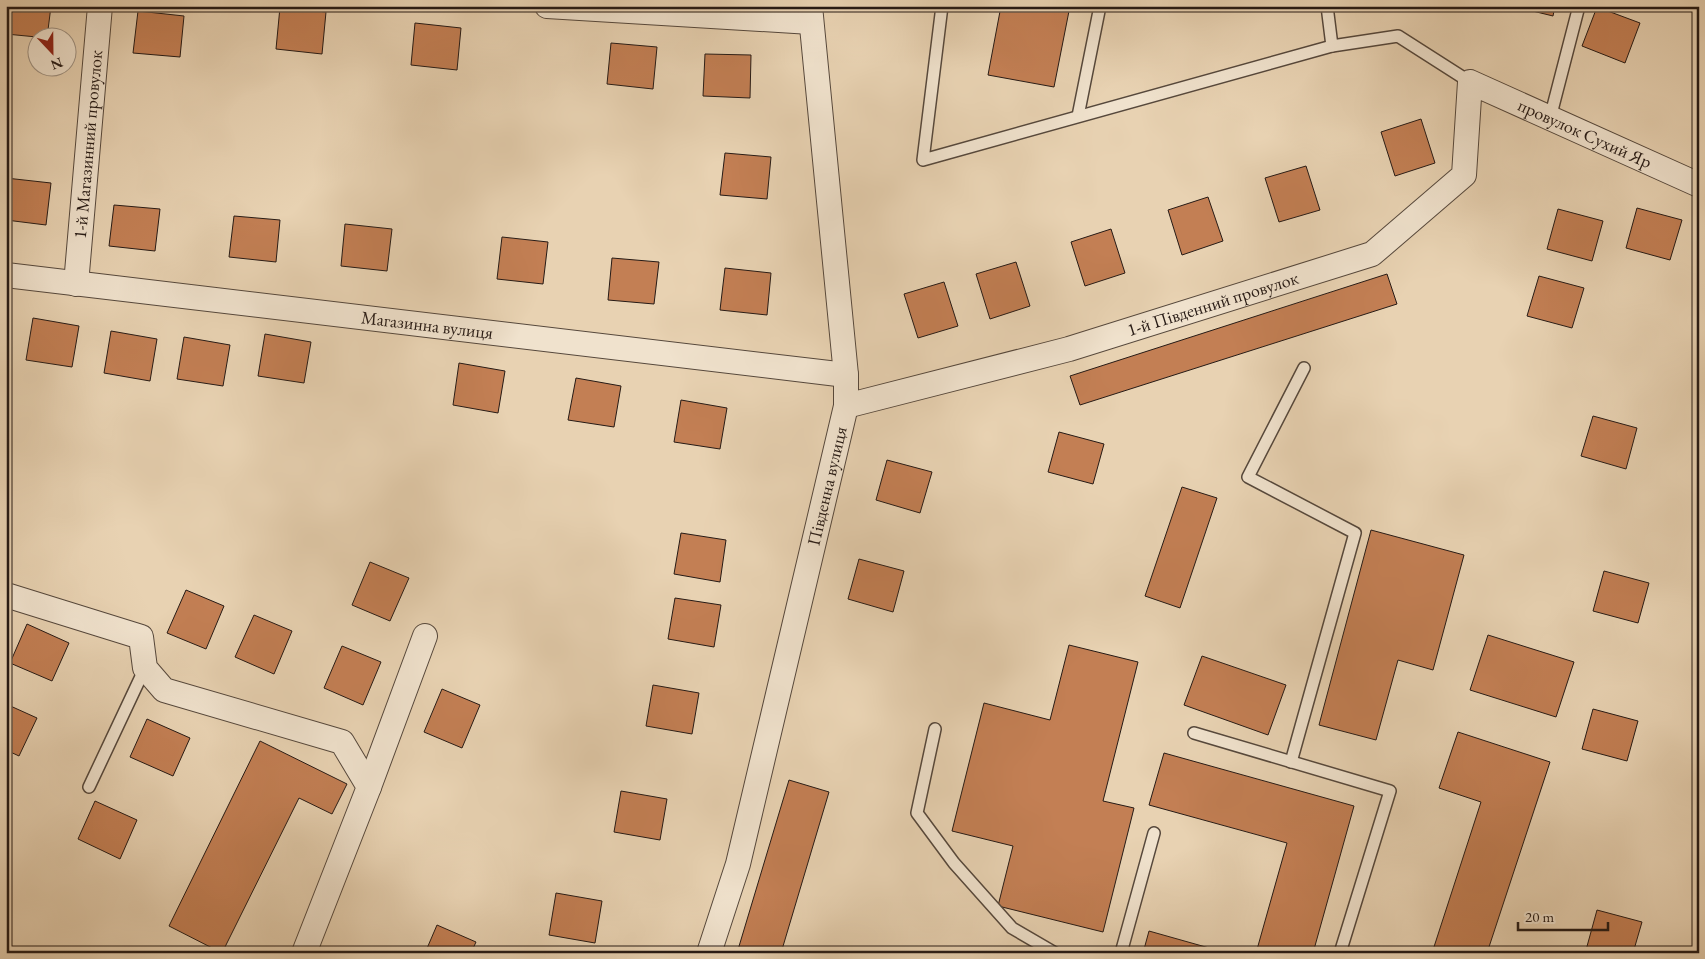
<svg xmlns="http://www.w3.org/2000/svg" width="1705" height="959" font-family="'EB Garamond',serif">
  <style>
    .building { fill: #c37f54; stroke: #261a15 }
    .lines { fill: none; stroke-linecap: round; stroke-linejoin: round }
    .lane-casing { stroke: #56483c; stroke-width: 14 }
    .street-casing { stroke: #56483c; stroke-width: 26 }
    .lane { stroke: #f0e2cd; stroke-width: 11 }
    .street { stroke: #f0e2cd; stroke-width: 24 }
    .labels { text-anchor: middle; stroke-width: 4.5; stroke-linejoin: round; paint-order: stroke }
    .street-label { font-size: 18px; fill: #261a15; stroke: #f0e2cd }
  </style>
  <rect width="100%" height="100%" fill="#e8d2b2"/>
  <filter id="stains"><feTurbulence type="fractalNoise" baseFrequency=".004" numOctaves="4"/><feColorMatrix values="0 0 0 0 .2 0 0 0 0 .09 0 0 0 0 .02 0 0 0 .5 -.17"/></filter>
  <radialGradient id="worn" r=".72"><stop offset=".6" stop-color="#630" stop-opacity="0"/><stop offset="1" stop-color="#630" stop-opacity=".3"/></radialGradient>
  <g class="building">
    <path d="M6,6H51L47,38L6,34Z"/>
    <path d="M1001,6H1070L1054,87L988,75Z"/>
    <path d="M1512,6H1555L1553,16Z"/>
    <path d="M280,7L326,12L322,54L276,49Z"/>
    <path d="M1597,7L1640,23L1625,63L1582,46Z"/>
    <path d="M138,11L184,16L180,57L133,53Z"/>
    <path d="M415,23L461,28L457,70L411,65Z"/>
    <path d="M611,43L657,47L653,89L607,84Z"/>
    <path d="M705,54L751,55L750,98L703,96Z"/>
    <path d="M1421,119L1435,163L1395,176L1381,132Z"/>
    <path d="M725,153L771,157L767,199L720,195Z"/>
    <path d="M1306,166L1320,210L1279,222L1265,178Z"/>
    <path d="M6,178L51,183L46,225L6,220Z"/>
    <path d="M1208,197L1223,241L1182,255L1168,210Z"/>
    <path d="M114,205L160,209L155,251L109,246Z"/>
    <path d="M1637,208L1682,220L1670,260L1626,248Z"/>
    <path d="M1558,209L1603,221L1592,261L1547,249Z"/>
    <path d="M234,216L280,220L276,262L229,257Z"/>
    <path d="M345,224L392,229L387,271L341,266Z"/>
    <path d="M1111,229L1125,273L1085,286L1071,242Z"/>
    <path d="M502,237L548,242L543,284L497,279Z"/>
    <path d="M612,258L659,262L654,304L608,300Z"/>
    <path d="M1016,262L1030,306L990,319L976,274Z"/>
    <path d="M725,268L771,273L767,315L720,310Z"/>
    <path d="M1387,274L1397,304L1080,405L1070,376Z"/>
    <path d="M1539,276L1584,288L1572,328L1527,316Z"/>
    <path d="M944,282L958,326L918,338L904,294Z"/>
    <path d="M33,318L79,326L72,367L26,360Z"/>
    <path d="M111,331L157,339L150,381L104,373Z"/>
    <path d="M265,334L311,342L304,383L258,376Z"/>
    <path d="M184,337L230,345L223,386L177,379Z"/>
    <path d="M459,363L505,371L498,413L453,405Z"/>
    <path d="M576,378L621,386L614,427L568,420Z"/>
    <path d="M681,400L727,408L720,449L674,442Z"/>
    <path d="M1593,416L1637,428L1626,469L1581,456Z"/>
    <path d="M1059,432L1104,444L1093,484L1048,472Z"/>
    <path d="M887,460L932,472L920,513L876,500Z"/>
    <path d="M1182,487L1217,498L1180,608L1145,596Z"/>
    <path d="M1371,530L1464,555L1433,670L1398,660L1376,740L1319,725Z"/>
    <path d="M681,533L726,540L720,582L674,574Z"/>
    <path d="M859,559L904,571L893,612L848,599Z"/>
    <path d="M370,562L409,578L390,621L352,605Z"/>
    <path d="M1604,571L1649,583L1638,623L1593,611Z"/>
    <path d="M186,590L224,606L206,649L167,633Z"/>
    <path d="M675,598L721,605L714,647L668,639Z"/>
    <path d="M254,615L292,631L274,674L235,657Z"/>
    <path d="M27,624L69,643L52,681L10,663Z"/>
    <path d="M1488,635L1574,662L1556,717L1470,690Z"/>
    <path d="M1069,645L1138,662L1103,801L1134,808L1103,932L998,906L1013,846L952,831L984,703L1050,720Z"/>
    <path d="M342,646L381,662L363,705L324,688Z"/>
    <path d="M1202,656L1286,685L1268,735L1184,705Z"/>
    <path d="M653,685L699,693L692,734L646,726Z"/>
    <path d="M442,689L480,705L462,748L424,732Z"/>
    <path d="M6,704L37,718L19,756L6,750Z"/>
    <path d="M1593,709L1638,721L1627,761L1582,749Z"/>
    <path d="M147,719L190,738L173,776L130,757Z"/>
    <path d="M1458,732L1550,762L1487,953H1432L1481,802L1439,788Z"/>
    <path d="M260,741L347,784L332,814L299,798L222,953L169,926Z"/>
    <path d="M1164,753L1354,806L1313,953H1256L1287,843L1149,805Z"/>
    <path d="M789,780L829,792L781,953H737Z"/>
    <path d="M621,791L667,799L660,840L614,832Z"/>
    <path d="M95,801L137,820L120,859L78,839Z"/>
    <path d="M556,893L602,901L595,943L549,935Z"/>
    <path d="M1597,910L1642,922L1633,953H1594L1586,950Z"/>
    <path d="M437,925L476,942L471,953H425Z"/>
    <path d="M1149,931L1227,953H1143Z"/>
  </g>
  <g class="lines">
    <defs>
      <g id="lane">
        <path d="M942,6L923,160L1332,46L1398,36L1470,82"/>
        <path d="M1327,6L1332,46"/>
        <path d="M1078,116L1100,6"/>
        <path d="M1550,118L1579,6"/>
        <path d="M935,729L917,813L954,863L1012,928L1055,953"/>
        <path d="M1194,733L1390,791L1340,953"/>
        <path d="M1291,762L1355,533L1248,477L1304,368"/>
        <path d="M89,787L145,668"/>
        <path d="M1121,953L1154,833"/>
      </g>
      <g id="street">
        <path d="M547,6L811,22"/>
        <path id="s1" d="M6,275L846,375"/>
        <path id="s2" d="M76,284L100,6"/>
        <path id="s3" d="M846,406L1069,349L1372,254L1464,175L1470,82L1699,185"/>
        <path d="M6,595L141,637L145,668L164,690L342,742L369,787L304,953"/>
        <path d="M369,787L425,636"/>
        <path id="s4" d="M709,953L738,864L846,406V375L810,6"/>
      </g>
    </defs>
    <use href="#lane" class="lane-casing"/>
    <use href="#street" class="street-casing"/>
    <use href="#lane" class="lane"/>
    <use href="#street" class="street"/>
  </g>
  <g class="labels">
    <g class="street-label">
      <text dy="6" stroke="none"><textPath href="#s3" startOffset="888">провулок Сухий Яр</textPath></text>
      <text dy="6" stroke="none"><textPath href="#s2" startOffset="140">1-й Магазинний провулок</textPath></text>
      <text dy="6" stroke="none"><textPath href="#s3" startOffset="381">1-й Південний провулок</textPath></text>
      <text dy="6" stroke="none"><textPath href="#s1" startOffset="424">Магазинна вулиця</textPath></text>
      <text dy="6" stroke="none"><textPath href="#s4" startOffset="482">Південна вулиця</textPath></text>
    </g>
  </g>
  <rect width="1705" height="959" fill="none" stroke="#e8d2b2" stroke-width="25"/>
  <rect x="8" y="8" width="1690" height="944" fill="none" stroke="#261a15" stroke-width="2.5"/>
  <rect x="12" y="12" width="1680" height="934" fill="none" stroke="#261a15"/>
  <g transform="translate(52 52) rotate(158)"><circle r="24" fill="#f0e2cd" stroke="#9f9283"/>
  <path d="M0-4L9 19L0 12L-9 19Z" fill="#8f2418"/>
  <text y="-8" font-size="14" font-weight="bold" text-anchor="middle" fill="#261a15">N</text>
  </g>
  <path d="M1518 922v8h90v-8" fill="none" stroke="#261a15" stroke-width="2.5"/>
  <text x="1525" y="922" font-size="15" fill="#261a15" stroke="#f0e2cd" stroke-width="4" paint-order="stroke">20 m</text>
  <rect width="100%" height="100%" filter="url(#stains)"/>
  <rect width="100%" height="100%" fill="url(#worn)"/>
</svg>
